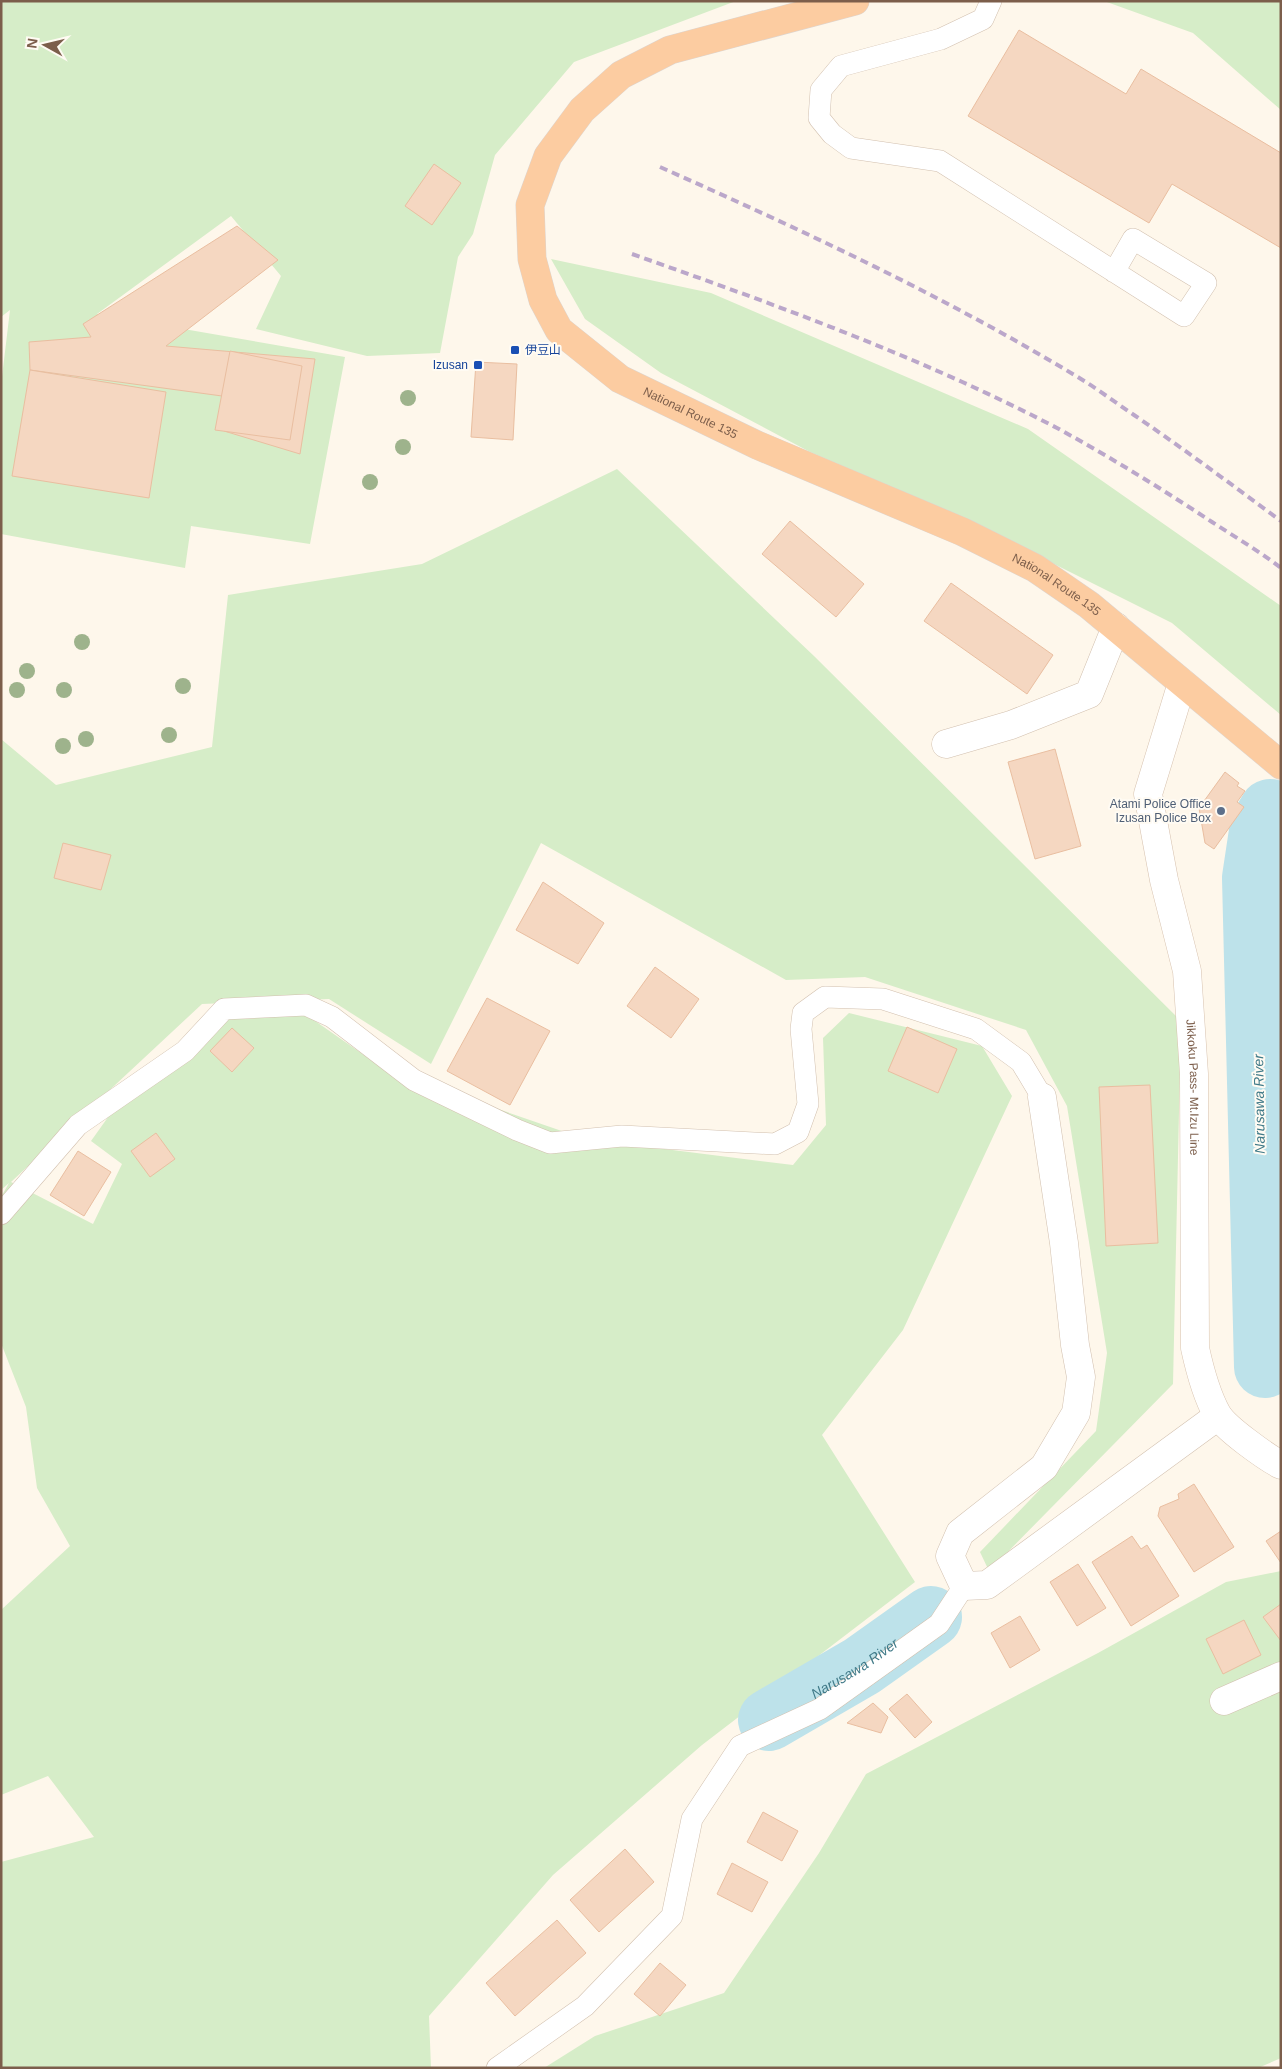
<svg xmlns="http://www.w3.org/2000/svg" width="1282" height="2069" font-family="Arial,'Noto Sans JP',sans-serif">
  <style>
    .green { fill: #d6edc8 }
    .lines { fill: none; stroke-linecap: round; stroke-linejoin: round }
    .river { stroke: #bde2ea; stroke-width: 62 }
    .building { fill: #f5d7c1; stroke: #e9bea0 }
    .service-casing { stroke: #d2c0af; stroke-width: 22 }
    .minor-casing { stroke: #d2c0af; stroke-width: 29 }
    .secondary-casing { stroke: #d7c2af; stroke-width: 29 }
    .trunk-casing { stroke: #ddd5d0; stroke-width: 29 }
    .service { stroke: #fff; stroke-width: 21 }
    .minor { stroke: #fff; stroke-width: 28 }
    .secondary { stroke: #fff; stroke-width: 28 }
    .trunk { stroke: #fccca1; stroke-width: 28 }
    .rail { stroke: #bba7ca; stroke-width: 4; stroke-dasharray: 8 5; stroke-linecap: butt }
    .tree { fill: #9eb38c }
    .transit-dot { fill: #1a4fb4; stroke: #fffbf3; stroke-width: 2 }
    .service-dot { fill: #5c6f8a; stroke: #fffbf3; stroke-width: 2 }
    .labels { text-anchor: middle; stroke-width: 4; stroke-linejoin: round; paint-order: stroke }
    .transit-label { font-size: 12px; fill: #164399; stroke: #fffbf3; text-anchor: start }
    .street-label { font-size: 12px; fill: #7c5e4b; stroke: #fffbf3 }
    .service-label { font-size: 12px; fill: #4e5e75; stroke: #fffbf3; text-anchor: end }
    .water-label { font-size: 14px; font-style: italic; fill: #407a88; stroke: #fffbf3 }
  </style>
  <rect width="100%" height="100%" fill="#fef7eb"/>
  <g class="green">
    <path d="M1,1H736L574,62L495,155L473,234L458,257L440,353L367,356L256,329L281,276L231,216L97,314L345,357L310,544L191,526L185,568L1,534V385L10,310L1,317Z"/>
    <path d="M1104,1H1281V110L1193,33Z"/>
    <path d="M551,259L711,293L1028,429L1281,606V715L1172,623L954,514L810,452L661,373L585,319Z"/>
    <path d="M617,469L814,656L1181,1021L1173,1384L989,1571L980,1552L1096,1431L1107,1353L1067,1106L1026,1030L865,977L786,980L541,843L431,1064L329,999L202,1004L11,1182L93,1224L122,1164L91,1141L126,1092L224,1009L308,1016L414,1090V1080L585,1139L793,1165L826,1125L823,1038L849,1013L982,1046L1012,1096L903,1330L822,1435L915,1582L702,1745L553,1875L429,2016L431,2068H1V1862L94,1837L48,1776L1,1795V1610L70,1546L37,1488L26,1407L1,1343V1197L9,1183L1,1190V739L56,785L212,747L228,595L422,564Z"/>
    <path d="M1281,1571V2058L1258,2068H544L595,2036L724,1993L819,1853L866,1774L1098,1653L1226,1582Z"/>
  </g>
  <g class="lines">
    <g class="river">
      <path d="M1265,1367L1253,878L1261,825L1270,810"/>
      <path id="s1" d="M769,1720L862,1666L931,1617"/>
    </g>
  </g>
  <g class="building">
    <path d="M1019,30L1126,94L1141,69L1281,153V248L1172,184L1149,223L968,116Z"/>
    <path d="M434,164L461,183L432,225L405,206Z"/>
    <path d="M237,226L278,260L166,346L315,359L300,454L224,431L222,396L30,370L29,342L91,337L83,324Z"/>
    <path d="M230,351L302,366L290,440L215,430Z"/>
    <path d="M476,362L517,364L513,440L471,437Z"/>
    <path d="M30,370L166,392L149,498L12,476Z"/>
    <path d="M790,521L864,584L836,617L762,554Z"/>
    <path d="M951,583L1053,655L1027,694L924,621Z"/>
    <path d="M1055,749L1081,846L1035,859L1008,762Z"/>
    <path d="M1225,772L1239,783L1237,786L1245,791L1237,802L1244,807L1214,849L1205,843L1199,808Z"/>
    <path d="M63,843L111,855L101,890L54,878Z"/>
    <path d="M543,882L604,923L578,964L516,930Z"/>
    <path d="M655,967L699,999L671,1038L627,1006Z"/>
    <path d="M487,998L550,1031L510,1105L447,1071Z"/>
    <path d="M907,1027L957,1049L938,1093L888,1071Z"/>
    <path d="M232,1028L254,1048L232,1072L210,1051Z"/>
    <path d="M1150,1085L1158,1243L1106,1246L1099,1087Z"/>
    <path d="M156,1133L175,1159L150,1177L131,1151Z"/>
    <path d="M78,1151L111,1172L84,1216L50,1195Z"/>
    <path d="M1194,1484L1234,1547L1194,1572L1158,1516L1160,1507L1179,1499L1178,1494Z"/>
    <path d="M1281,1531V1563L1266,1541Z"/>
    <path d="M1132,1536L1141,1549L1147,1545L1179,1596L1131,1626L1092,1562Z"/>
    <path d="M1078,1564L1106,1608L1077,1626L1050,1582Z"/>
    <path d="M1281,1604V1641L1263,1617Z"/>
    <path d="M1020,1616L1040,1650L1010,1668L991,1633Z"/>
    <path d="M1244,1620L1261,1655L1223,1674L1206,1639Z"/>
    <path d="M907,1694L932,1722L915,1738L889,1709Z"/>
    <path d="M873,1703L888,1717L881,1733L847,1723Z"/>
    <path d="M763,1812L798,1831L782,1861L747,1842Z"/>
    <path d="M625,1849L654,1882L599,1932L570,1900Z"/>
    <path d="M732,1863L768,1882L752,1912L717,1894Z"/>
    <path d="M557,1920L586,1953L515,2016L486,1983Z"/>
    <path d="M660,1963L686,1985L660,2016L634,1994Z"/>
  </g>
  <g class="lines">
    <defs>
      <g id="service">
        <path d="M991,1L983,19L941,39L841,66L821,90L819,118L832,134L851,148L940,161L1184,316L1206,283L1133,239L1114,272"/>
        <path d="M1,1214L78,1125L185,1051L224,1009L306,1005L332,1017L414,1080L517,1130L550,1143L622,1136L775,1144L798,1132L808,1104L801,1029L803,1013L825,997L883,999L976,1029L1021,1062L1042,1097"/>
        <path d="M497,2068L585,2006L672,1916L692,1819L740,1746L820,1709L939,1624L964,1586"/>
      </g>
      <g id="minor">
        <path d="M946,744L1011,725L1089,694L1116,627"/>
        <path d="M1042,1097L1064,1243L1075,1345L1081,1377L1076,1413L1044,1467L960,1533L950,1556L964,1586L987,1585L1218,1416"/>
        <path d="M1224,1701L1281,1676"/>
      </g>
      <g id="secondary">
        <path id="s2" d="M1182,683L1148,794L1164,880L1187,971L1194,1074L1195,1348C1200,1371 1206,1394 1217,1414C1225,1428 1266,1457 1281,1465"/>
      </g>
      <g id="trunk">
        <path id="s3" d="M855,1L670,50L621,75L582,110L548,156L530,205L532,259L543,300L559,330L620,379L757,445L963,532L1035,568L1089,605L1281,765"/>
      </g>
    </defs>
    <use href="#service" class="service-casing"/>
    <use href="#minor" class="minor-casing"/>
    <use href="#secondary" class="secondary-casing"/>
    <use href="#trunk" class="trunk-casing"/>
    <use href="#service" class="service"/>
    <use href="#minor" class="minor"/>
    <use href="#secondary" class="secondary"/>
    <use href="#trunk" class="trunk"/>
    <g class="rail">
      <path d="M660,167C804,231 946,297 1081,379C1099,390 1116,403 1134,415C1184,449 1232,485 1281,521"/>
      <path d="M632,254C776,305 921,357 1057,428C1110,457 1162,489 1212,522C1235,537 1259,551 1281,568"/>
    </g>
  </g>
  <g class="tree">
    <circle cx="408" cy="398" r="8"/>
    <circle cx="403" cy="447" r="8"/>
    <circle cx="370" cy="482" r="8"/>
    <circle cx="82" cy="642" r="8"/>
    <circle cx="27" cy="671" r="8"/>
    <circle cx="183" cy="686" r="8"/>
    <circle cx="17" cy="690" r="8"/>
    <circle cx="64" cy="690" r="8"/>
    <circle cx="169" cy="735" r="8"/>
    <circle cx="86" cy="739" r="8"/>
    <circle cx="63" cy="746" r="8"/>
  </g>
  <g class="transit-dot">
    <rect x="510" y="345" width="10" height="10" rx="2.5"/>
    <rect x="473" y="360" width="10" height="10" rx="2.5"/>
  </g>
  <circle class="service-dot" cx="1221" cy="811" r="5"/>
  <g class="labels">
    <g class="transit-label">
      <text x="525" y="354">伊豆山</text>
      <text x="468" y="369" text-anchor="end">Izusan</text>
    </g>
    <g class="street-label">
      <text dy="4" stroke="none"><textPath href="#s3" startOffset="695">National Route 135</textPath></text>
      <text dy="4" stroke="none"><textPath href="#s3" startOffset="1100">National Route 135</textPath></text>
      <text dy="4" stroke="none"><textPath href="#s2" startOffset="414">Jikkoku Pass- Mt.Izu Line</textPath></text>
    </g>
    <g class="service-label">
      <text x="1211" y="808">Atami Police Office<tspan x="1211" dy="14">Izusan Police Box</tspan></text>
    </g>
    <g class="water-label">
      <text transform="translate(1259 1104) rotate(-91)" y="5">Narusawa River</text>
      <text dy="5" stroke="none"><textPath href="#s1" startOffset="100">Narusawa River</textPath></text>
    </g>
  </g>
  <rect width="1282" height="2069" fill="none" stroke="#7c5e4b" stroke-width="5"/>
  <g transform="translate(45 45) rotate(278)" stroke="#fffbf3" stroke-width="4" paint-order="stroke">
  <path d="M0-4L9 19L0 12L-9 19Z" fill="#7c5e4b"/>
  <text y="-8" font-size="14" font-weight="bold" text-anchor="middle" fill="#7c5e4b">N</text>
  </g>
</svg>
